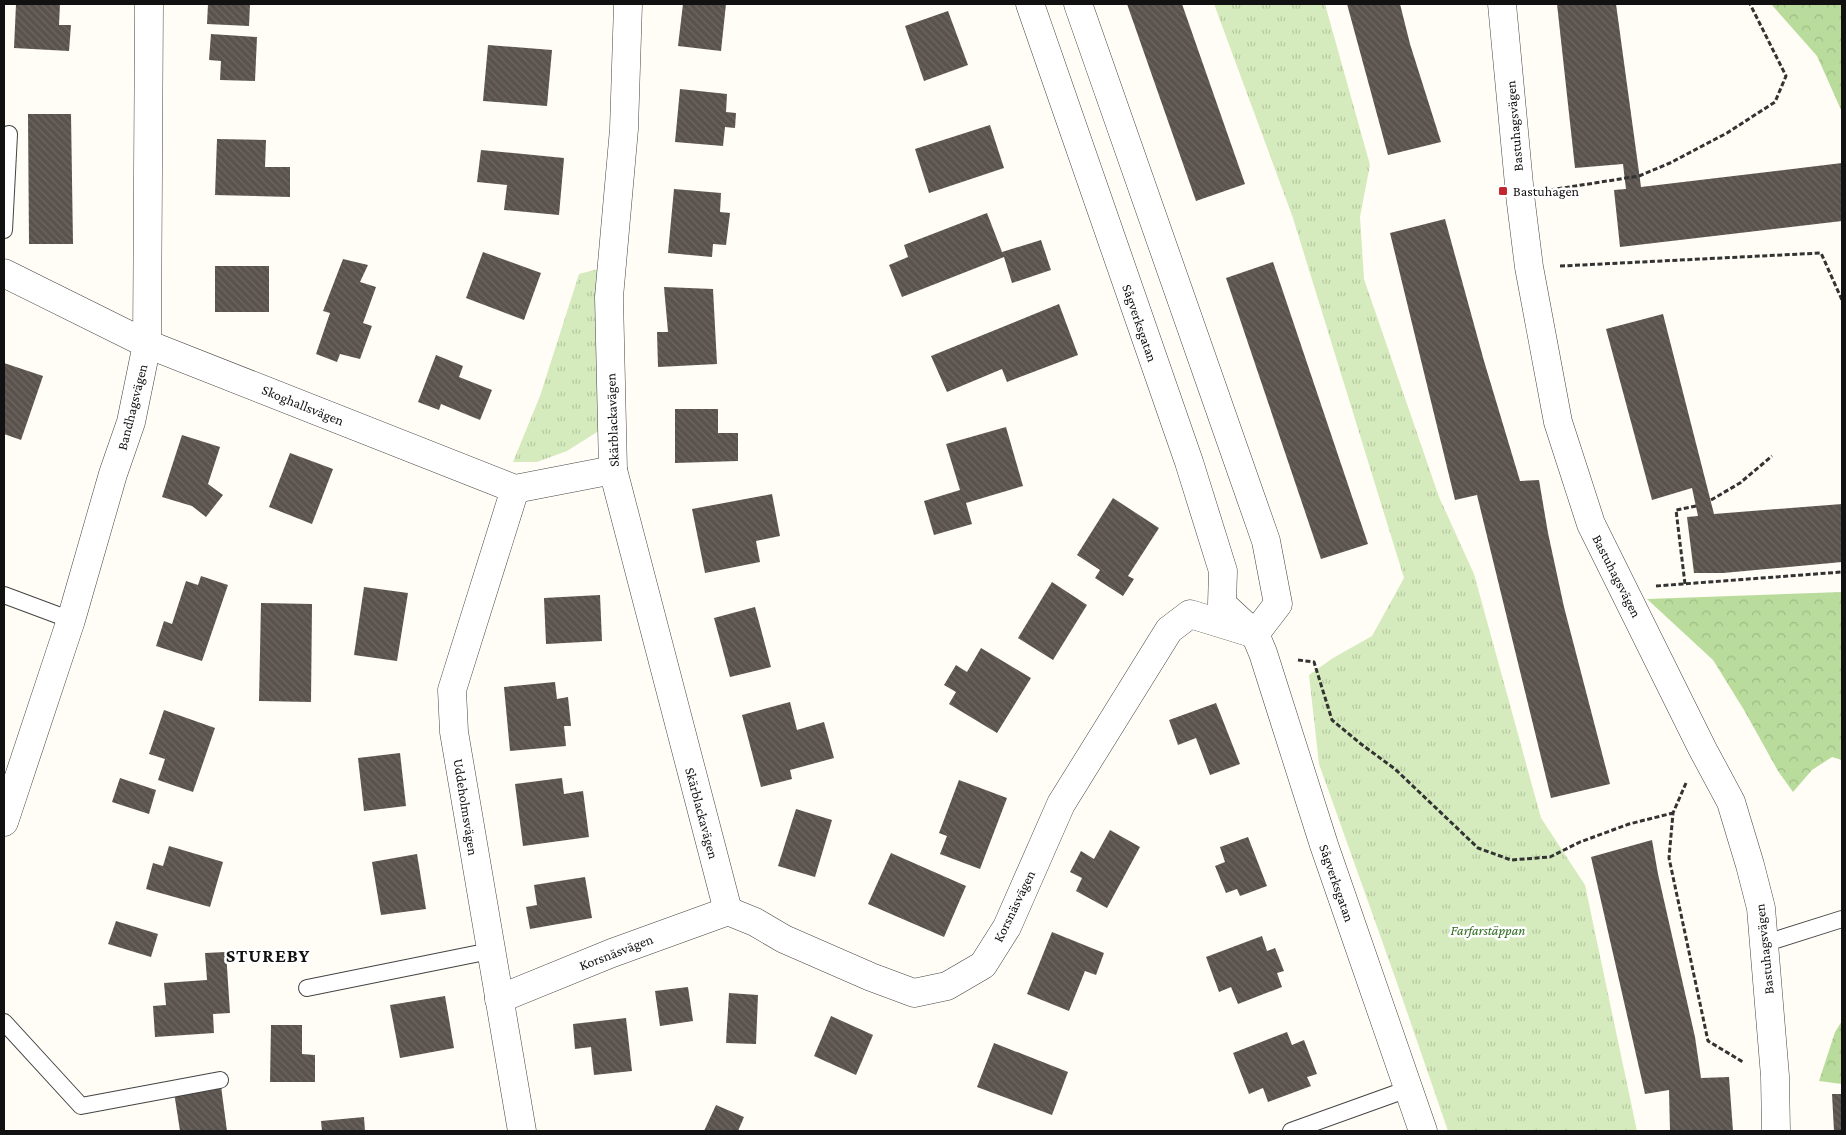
<svg xmlns="http://www.w3.org/2000/svg" width="1846" height="1135" font-family="'Crimson Pro',serif">
  <style>
    .grass { fill: url(#grass-tufts) }
    .forest { fill: url(#forest-crowns) }
    .building { fill: url(#building-back-hatch) }
    .lines { fill: none; stroke-linecap: round; stroke-linejoin: round }
    .lane-casing { stroke: #444; stroke-width: 18 }
    .street-casing { stroke: #444; stroke-width: 29 }
    .path { stroke: #333; stroke-width: 3; stroke-dasharray: 5 2.5; stroke-linecap: butt }
    .lane { stroke: #fff; stroke-width: 16 }
    .street { stroke: #fff; stroke-width: 28 }
    .poi-dot { fill: #c4262e; stroke: #fff; stroke-width: 2 }
    .labels { text-anchor: middle; stroke-width: 5; stroke-linejoin: round; paint-order: stroke }
    .street-label { font-size: 14px; fill: #111; stroke: #fff }
    .poi-label { font-size: 14px; fill: #111; stroke: #fff; text-anchor: start }
    .park-label { font-size: 14px; font-style: italic; fill: #2f6b1f; stroke: #fff }
    .district-label { font-size: 19px; font-weight: bold; letter-spacing: 1px; fill: #111; stroke: #fff }
  </style>
  <defs>
    <pattern id="grass-tufts" width="24" height="20" patternUnits="userSpaceOnUse" patternTransform="scale(1.25)"><rect width="24" height="20" fill="#d5ebbd"/><path d="M3 7l-1-3M5 7V3M7 7l1-3M15 17l-1-3M17 17v-4M19 17l1-3" fill="none" stroke="#b6c8a1"/></pattern>
    <pattern id="forest-crowns" width="20" height="18" patternUnits="userSpaceOnUse" patternTransform="scale(1.25)"><rect width="20" height="18" fill="#b9dc9c"/><path d="M2 6a3 3 0 1 1 6 0M12 15a3 3 0 1 1 6 0" fill="none" stroke="#9ebc85"/></pattern>
    <pattern id="building-back-hatch" width="6" height="6" patternUnits="userSpaceOnUse" patternTransform="scale(1.25)"><rect width="6" height="6" fill="#5a524d"/><path d="M-1 5l2 2M0 0l6 6M5-1l2 2" fill="none" stroke="#6d6662"/></pattern>
  </defs>
  <rect width="100%" height="100%" fill="#fffdf5"/>
  <g class="grass">
    <path d="M1214,4H1325L1370,165L1360,217L1364,279L1439,497L1474,574L1541,818L1585,885L1637,1131H1448L1396,980L1319,764L1309,675L1333,658L1372,636L1404,578L1293,218Z"/>
    <path d="M610,266L605,427L567,451L537,462H513L540,396L579,274Z"/>
  </g>
  <g class="forest">
    <path d="M1771,4H1842V112L1817,56Z"/>
    <path d="M1842,592V760L1832,757L1812,770L1793,792L1778,771L1744,710L1713,660L1647,599Z"/>
    <path d="M1842,1021V1084L1819,1081L1835,1032Z"/>
  </g>
  <g class="building">
    <path d="M16,4H60L59,25H71L69,51L14,48Z"/>
    <path d="M208,4H250L249,26L207,24Z"/>
    <path d="M683,4H726L721,51L678,46Z"/>
    <path d="M1127,4H1182L1245,184L1196,201Z"/>
    <path d="M1347,4H1400L1410,44L1441,142L1388,155Z"/>
    <path d="M1557,4H1616L1641,187L1842,163V221L1620,247L1614,190L1626,189L1623,164L1575,168Z"/>
    <path d="M948,11L968,65L924,81L905,26Z"/>
    <path d="M211,34L257,37L255,81L220,80L221,61L209,60Z"/>
    <path d="M488,45L552,50L547,106L483,101Z"/>
    <path d="M680,89L727,94L726,112L736,113L735,128L725,127L723,146L675,142Z"/>
    <path d="M28,114H71L73,244H29Z"/>
    <path d="M990,125L1004,168L929,193L915,149Z"/>
    <path d="M217,139L266,140L265,167H290V197L215,195Z"/>
    <path d="M481,150L564,158L559,215L504,210L507,185L477,182Z"/>
    <path d="M674,189L721,193L720,212L730,213L726,245L713,244L712,257L668,253Z"/>
    <path d="M987,213L1002,252L1041,240L1051,270L1012,283L1004,257L902,297L889,265L908,257L904,245Z"/>
    <path d="M1445,219L1484,361L1520,481L1539,480L1548,533L1564,607L1610,784L1551,798L1477,495L1455,500L1390,233Z"/>
    <path d="M483,252L541,273L524,320L466,298Z"/>
    <path d="M343,259L368,265L360,282L376,287L363,323L372,326L360,359L340,354L337,362L316,354L330,313L323,311Z"/>
    <path d="M1273,262L1368,544L1321,559L1226,278Z"/>
    <rect x="215" y="266" width="54" height="46"/>
    <path d="M664,287L713,289L717,364L658,367L657,332H668Z"/>
    <path d="M1059,304L1078,355L1007,382L1002,369L947,392L931,356Z"/>
    <path d="M1663,314L1714,514L1842,504V562L1723,573H1694L1687,517L1698,516L1692,488L1652,500L1606,329Z"/>
    <path d="M436,355L463,366L459,377L492,390L480,420L441,404L439,410L418,402Z"/>
    <path d="M4,363L43,376L21,440L4,434Z"/>
    <path d="M675,409H718V433H738V461L675,463Z"/>
    <path d="M1006,427L1023,486L966,503L972,524L934,535L924,501L960,490L946,444Z"/>
    <path d="M182,435L220,447L208,484L223,495L206,517L192,506L162,497Z"/>
    <path d="M290,453L333,469L312,524L269,507Z"/>
    <path d="M772,494L780,536L756,541L760,562L705,573L692,509Z"/>
    <path d="M1113,498L1159,528L1128,576L1134,579L1123,596L1095,578L1100,570L1077,555Z"/>
    <path d="M201,576L228,585L202,661L156,646L164,621L172,624L186,581L198,585Z"/>
    <path d="M1052,582L1087,605L1053,660L1018,638Z"/>
    <path d="M364,587L408,593L397,661L354,655Z"/>
    <path d="M600,595L602,641L546,644L544,598Z"/>
    <path d="M261,603L312,604L311,702L259,701Z"/>
    <path d="M755,607L771,667L730,677L714,618Z"/>
    <path d="M981,648L1031,678L997,733L949,704L956,692L944,685L956,665L967,672Z"/>
    <path d="M555,682L557,699L568,697L571,726H564L566,746L510,751L504,687Z"/>
    <path d="M790,702L797,730L824,722L834,758L790,770L792,779L761,787L742,715Z"/>
    <path d="M1216,703L1240,764L1210,775L1196,738L1178,745L1169,720Z"/>
    <path d="M164,710L215,728L193,792L158,780L165,759L149,754Z"/>
    <path d="M400,753L406,806L364,811L358,758Z"/>
    <path d="M120,778L156,790L149,814L112,802Z"/>
    <path d="M562,778L564,794L583,791L589,837L523,846L515,784Z"/>
    <path d="M959,780L1007,798L980,869L940,854L947,836L939,833Z"/>
    <path d="M796,809L832,820L815,877L778,866Z"/>
    <path d="M1110,830L1140,847L1107,908L1076,891L1082,878L1070,872L1081,851L1094,859Z"/>
    <path d="M1248,837L1267,886L1240,896L1237,889L1226,893L1215,866L1225,862L1220,847Z"/>
    <path d="M1652,840L1658,874L1695,1037L1701,1078L1729,1077L1733,1131H1670L1669,1090L1645,1094L1591,857Z"/>
    <path d="M169,846L223,862L210,907L146,889L153,863L163,866Z"/>
    <path d="M891,853L966,886L944,937L868,904Z"/>
    <path d="M417,854L426,909L381,915L372,862Z"/>
    <path d="M585,877L592,918L530,929L526,907L537,905L534,885Z"/>
    <path d="M116,921L158,934L151,957L108,944Z"/>
    <path d="M1052,932L1104,953L1096,975L1085,971L1069,1011L1027,994Z"/>
    <path d="M1262,936L1267,951L1275,948L1284,971L1277,973L1282,987L1238,1004L1231,987L1219,992L1206,957Z"/>
    <path d="M226,952L230,1013L213,1014L214,1033L155,1037L153,1006L166,1005L164,983L207,980L205,953Z"/>
    <path d="M688,987L693,1021L660,1026L655,991Z"/>
    <path d="M729,993L758,995L756,1044L726,1043Z"/>
    <path d="M445,996L454,1048L400,1058L390,1005Z"/>
    <path d="M831,1016L873,1035L856,1075L814,1056Z"/>
    <path d="M626,1018L632,1071L594,1075L591,1047L575,1049L573,1024Z"/>
    <path d="M271,1025H302V1054L315,1055V1082H270Z"/>
    <path d="M1287,1032L1292,1045L1304,1040L1317,1074L1307,1077L1311,1086L1268,1102L1263,1088L1249,1094L1233,1053Z"/>
    <path d="M994,1043L1068,1072L1052,1115L977,1087Z"/>
    <path d="M221,1086L227,1131H180L174,1092Z"/>
    <path d="M1832,1094H1842V1131H1834Z"/>
    <path d="M716,1105L744,1117L738,1131H704Z"/>
    <path d="M364,1117L365,1131H322L321,1121Z"/>
  </g>
  <g class="lines">
    <defs>
      <g id="lane">
        <path d="M4,230L9,134"/>
        <path d="M4,595L71,620"/>
        <path d="M1763,944L1842,919"/>
        <path d="M307,988L490,951"/>
        <path d="M4,1022L81,1106L220,1080"/>
        <path d="M1291,1131L1408,1089"/>
      </g>
      <g id="street">
        <path d="M628,4L624,129L609,297L613,470L728,911"/>
        <path d="M1030,4L1189,462L1223,571L1222,604L1250,630"/>
        <path d="M1078,4L1266,541L1278,604L1255,634L1263,653L1324,845L1423,1131"/>
        <path d="M1502,4L1520,195L1529,267L1558,422L1591,524L1702,748L1731,802L1750,865L1761,908L1775,1076L1776,1131"/>
        <path d="M4,273L147,344L515,489L613,470"/>
        <path d="M515,489L452,690L454,732L522,1131"/>
        <path d="M4,822L71,620L113,474L131,422L147,344L149,4"/>
        <path d="M499,999L612,953L728,911L755,922L784,939L871,977L914,993L947,986L983,965L1007,927L1061,804L1169,630L1190,614L1255,634"/>
      </g>
    </defs>
    <use href="#lane" class="lane-casing"/>
    <use href="#street" class="street-casing"/>
    <g class="path">
      <path d="M1550,190L1639,176L1670,163L1727,133L1775,102L1786,76L1750,4"/>
      <path d="M1560,266L1821,253L1842,300"/>
      <path d="M1711,500L1740,483L1772,456"/>
      <path d="M1685,584L1676,510L1696,506"/>
      <path d="M1656,586L1842,572"/>
      <path d="M1298,660L1314,662L1332,720L1361,744L1395,769L1478,848L1511,860L1550,857L1580,842L1629,824L1673,813"/>
      <path d="M1686,783L1673,813L1669,858L1708,1041L1743,1062"/>
    </g>
    <use href="#lane" class="lane"/>
    <use href="#street" class="street"/>
  </g>
  <rect class="poi-dot" x="1498" y="186" width="10" height="10" rx="2.5"/>
  <g class="labels">
    <g class="street-label">
      <text transform="translate(1514 126) rotate(-95)" y="5">Bastuhagsvägen</text>
      <text transform="translate(1140 323) rotate(71)" y="5">Sågverksgatan</text>
      <text transform="translate(303 405) rotate(22)" y="5">Skoghallsvägen</text>
      <text transform="translate(132 407) rotate(-76)" y="5">Bandhagsvägen</text>
      <text transform="translate(612 420) rotate(-92)" y="5">Skärblackavägen</text>
      <text transform="translate(1617 576) rotate(63)" y="5">Bastuhagsvägen</text>
      <text transform="translate(466 807) rotate(81)" y="5">Uddeholmsvägen</text>
      <text transform="translate(702 813) rotate(75)" y="5">Skärblackavägen</text>
      <text transform="translate(1337 883) rotate(71)" y="5">Sågverksgatan</text>
      <text transform="translate(1014 906) rotate(-64)" y="5">Korsnäsvägen</text>
      <text transform="translate(1764 949) rotate(-96)" y="5">Bastuhagsvägen</text>
      <text transform="translate(616 952) rotate(-21)" y="5">Korsnäsvägen</text>
    </g>
    <g class="poi-label">
      <text x="1513" y="196">Bastuhagen</text>
    </g>
    <g class="park-label">
      <text x="1488" y="935">Farfarstäppan</text>
    </g>
    <g class="district-label">
      <text x="268" y="962">STUREBY</text>
    </g>
  </g>
  <rect width="1846" height="1135" fill="none" stroke="#111111" stroke-width="10"/>
</svg>
